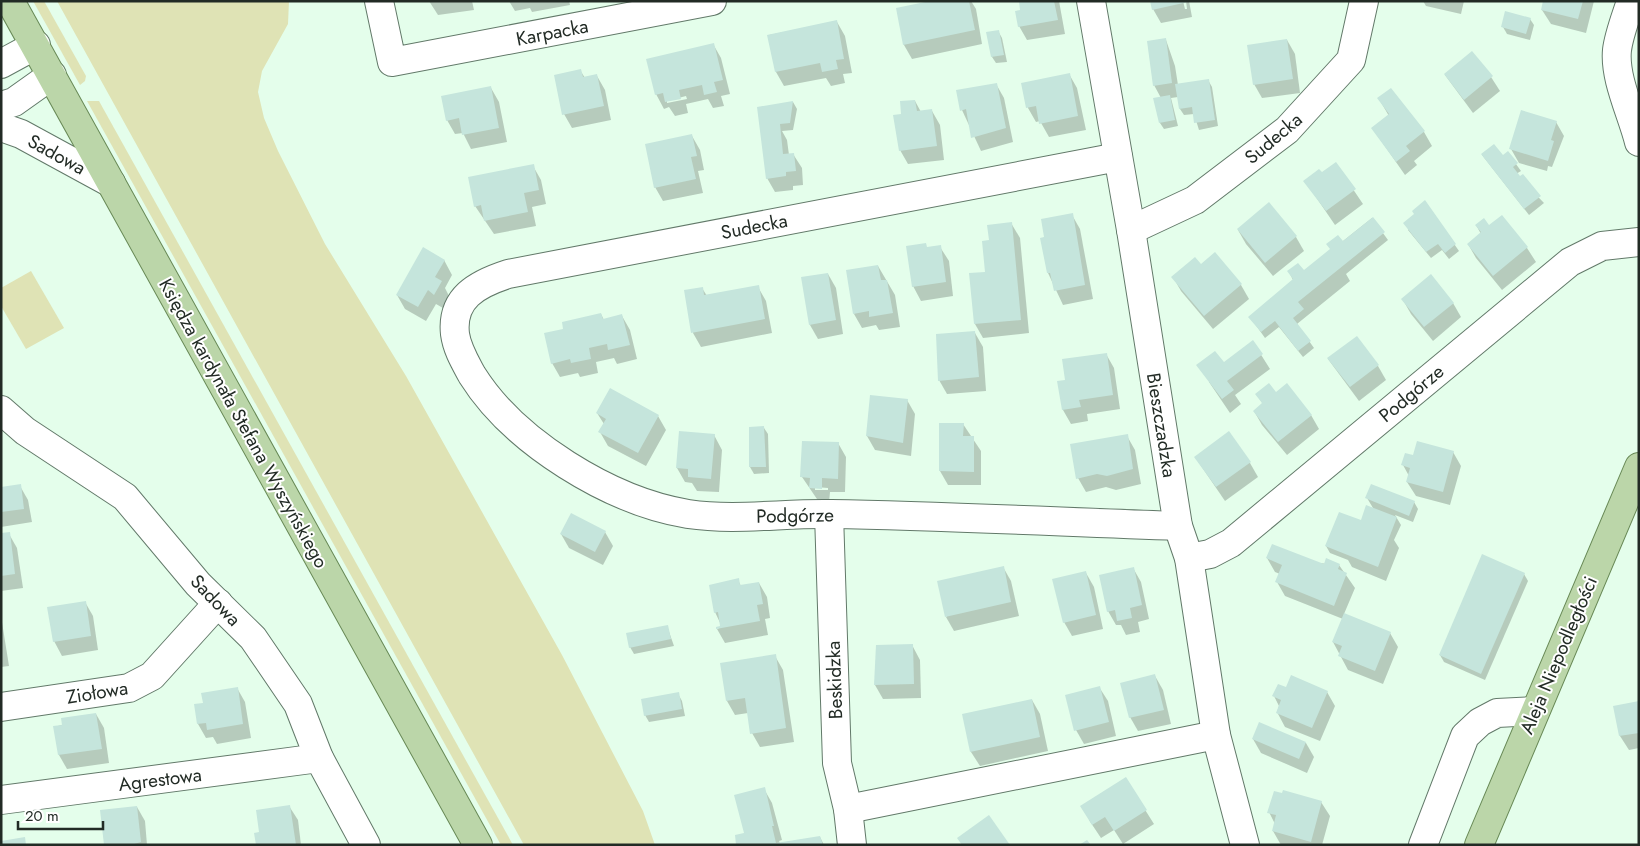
<svg xmlns="http://www.w3.org/2000/svg" width="1640" height="846" font-family="Jost,sans-serif">
  <style>
    .green { fill: #dfe3b5 }
    .shadow { fill: #0003; fill-rule: evenodd }
    .building { fill: #c5e5dc }
    .lines { fill: none; stroke-linecap: round; stroke-linejoin: round }
    .minor-casing { stroke: #627969; stroke-width: 30 }
    .major-casing { stroke: #688956; stroke-width: 30 }
    .minor { stroke: #fff; stroke-width: 28 }
    .major { stroke: #bbd6a9; stroke-width: 28 }
    .labels { text-anchor: middle; stroke-width: 4; stroke-linejoin: round; paint-order: stroke }
    .street-label { font-size: 19px; fill: #222b25; stroke: #fff }
  </style>
  <rect width="100%" height="100%" fill="#e4feeb"/>
  <g class="green">
    <path d="M33,1H44L86,76L85,81L80,85Z"/>
    <path d="M57,1H289L288,24L262,71L258,92L264,118L278,151L325,244L406,376L562,655L643,811L655,845H524Z"/>
    <path d="M87,101H99L513,845H501Z"/>
    <path d="M31,271L64,328L26,349L1,306V288Z"/>
  </g>
  <g class="shadow">
    <path d="M429,1H472L474,10L438,15Z"/>
    <path d="M509,1H569L570,5L532,12L530,8L515,11Z"/>
    <path d="M936,1H971L976,9L982,44L912,59L904,45L897,9Z"/>
    <path d="M1020,1H1059L1065,34L1027,40L1019,26L1021,11Z"/>
    <path d="M1183,1L1185,9H1187L1186,1H1189L1192,17L1161,23L1153,9Z"/>
    <path d="M1423,1H1464L1461,14L1426,6Z"/>
    <path d="M1545,1H1594L1586,33L1551,24L1542,10Z"/>
    <path d="M1530,19L1534,25L1530,40L1507,34L1503,27Z"/>
    <path d="M837,22L845,36L852,73L843,74L845,83L831,86L826,78L784,86L776,72L769,35Z"/>
    <path d="M998,31L1002,38L1007,62L996,63L992,57Z"/>
    <path d="M1166,40L1175,66L1178,85L1208,80L1212,87L1218,126L1199,130L1194,114L1184,115L1180,109L1178,97L1171,98L1178,126L1164,129L1160,123L1161,98L1154,85Z"/>
    <path d="M1287,40L1295,54L1300,93L1262,98L1254,84Z"/>
    <path d="M713,44L721,58L730,94L721,96L724,106L713,108L708,99L686,104L688,113L675,116L669,107L664,109L656,94ZM686,96L687,99L667,103V101Z"/>
    <path d="M580,70L585,78L597,76L605,90L611,120L572,128L564,114Z"/>
    <path d="M1069,74L1077,88L1086,130L1049,137L1040,121L1036,122L1028,108L1023,84Z"/>
    <path d="M1445,75L1491,77L1500,91L1473,113Z"/>
    <path d="M996,84L1004,98L1013,142L981,151L962,110Z"/>
    <path d="M491,88L499,102L507,142L471,149L463,133L455,134L447,120Z"/>
    <path d="M1390,90L1424,132L1432,146L1414,161L1417,165L1405,175L1373,129L1389,116L1379,99Z"/>
    <path d="M915,101L921,112L932,111L940,125L944,160L908,164L900,150L902,115Z"/>
    <path d="M793,102L797,109L793,130L782,131L787,140L789,155L793,154L802,168L803,185L793,186V190L775,192L767,178L759,108Z"/>
    <path d="M1556,122L1564,136L1552,167L1548,166L1547,171L1519,163L1511,149Z"/>
    <path d="M692,136L700,150L704,170L698,171L703,193L663,201L655,187Z"/>
    <path d="M1508,153L1521,171L1516,174L1544,203L1529,215L1482,155L1502,157Z"/>
    <path d="M1336,164L1363,204L1335,225L1305,181L1322,174Z"/>
    <path d="M533,166L541,180L546,204L532,207L536,226L494,234L475,206Z"/>
    <path d="M1425,202L1459,251L1449,259L1442,250L1431,258L1408,230Z"/>
    <path d="M1072,215L1080,229L1093,299L1063,305L1048,273L1042,239Z"/>
    <path d="M1502,217L1527,248L1536,262L1502,290L1476,258L1468,244L1481,234L1476,225L1489,227Z"/>
    <path d="M1372,218L1388,240L1346,274L1350,281L1297,324L1314,348L1303,357L1279,327L1265,338L1250,317L1293,280L1289,272H1304Z"/>
    <path d="M1011,223L1020,238L1029,333L983,338L975,324L991,241Z"/>
    <path d="M1238,230L1296,237L1304,251L1273,276L1246,244Z"/>
    <path d="M940,247L949,261L953,296L921,301L913,286L928,248Z"/>
    <path d="M444,260L452,275L445,288L449,296L443,308L436,304L426,321L405,309L397,295Z"/>
    <path d="M878,266L895,295L900,327L879,330L876,325L862,328L854,314Z"/>
    <path d="M1201,266L1241,285L1249,299L1213,329L1181,291L1173,277Z"/>
    <path d="M828,274L836,288L843,334L818,339L810,325Z"/>
    <path d="M758,287L766,301L772,333L701,347L693,333L702,288L707,296Z"/>
    <path d="M1403,300L1453,303L1461,317L1433,341L1411,314Z"/>
    <path d="M601,314L604,320L622,316L630,330L637,359L617,364L614,358L596,362L598,373L580,377L578,373L560,377L552,363L564,330Z"/>
    <path d="M975,333L983,347L986,391L947,394L939,380Z"/>
    <path d="M1253,342L1270,369L1235,395L1241,404L1230,413L1209,382L1224,364Z"/>
    <path d="M1106,354L1114,368L1120,409L1087,414L1088,421L1071,424L1063,410L1058,382L1066,381Z"/>
    <path d="M1328,359L1378,366L1386,380L1359,401Z"/>
    <path d="M1276,394L1311,415L1319,429L1287,455L1262,425L1254,411L1263,404L1257,395Z"/>
    <path d="M907,400L915,414L911,456L875,450L867,436Z"/>
    <path d="M597,413L658,416L666,430L646,466L608,446L600,432L604,424Z"/>
    <path d="M963,424L981,451V485H948L940,471Z"/>
    <path d="M750,428H764L768,434L769,473L754,474L750,467Z"/>
    <path d="M714,435L722,450L719,492L697,491L692,483L685,482L677,468Z"/>
    <path d="M1127,436L1135,450L1141,484L1116,490L1106,487L1086,492L1078,478Z"/>
    <path d="M838,443L846,457L845,492H830L829,503L819,502L802,477ZM815,487L828,488V490H815Z"/>
    <path d="M1453,452L1461,466L1450,505L1416,496L1407,482L1409,476L1403,465L1414,457Z"/>
    <path d="M1195,457L1250,463L1258,477L1225,501Z"/>
    <path d="M20,486L28,500L32,522L1,527V488Z"/>
    <path d="M1367,498L1414,502L1418,509L1413,522L1395,515L1401,525L1394,540L1399,548L1386,581L1352,567L1348,560L1330,553L1326,546L1363,523L1373,508Z"/>
    <path d="M605,532L613,546L603,565L569,548L561,534Z"/>
    <path d="M1,534H9L17,548L23,588L1,591Z"/>
    <path d="M1267,558L1339,565L1355,588L1344,614L1390,633L1398,647L1383,684L1348,670L1333,642L1343,619L1285,596L1277,582L1280,574L1275,572Z"/>
    <path d="M1003,567L1011,581L1019,616L954,631L946,617Z"/>
    <path d="M1133,568L1141,582L1149,619L1138,622L1140,632L1126,635L1121,625H1116L1108,611Z"/>
    <path d="M1086,573L1094,587L1103,629L1072,636L1064,622Z"/>
    <path d="M1524,574L1528,581L1485,680L1444,662L1440,655Z"/>
    <path d="M738,580L741,586L759,583L767,597L770,618L765,619L768,635L725,643L717,629L722,627L715,612Z"/>
    <path d="M85,602L93,616L98,650L62,656L54,641Z"/>
    <path d="M1,616L9,666L1,667Z"/>
    <path d="M667,626L674,646L634,654L630,647Z"/>
    <path d="M912,645L920,660L921,698L883,699L875,685Z"/>
    <path d="M775,656L783,670L794,742L760,747L752,733L748,713L735,715L727,701L721,664Z"/>
    <path d="M1155,676L1163,690L1171,724L1138,731L1130,717Z"/>
    <path d="M1099,687L1108,701L1116,736L1084,744L1076,730Z"/>
    <path d="M237,688L245,702L251,738L217,744L213,737L206,738L198,724L195,705L204,704Z"/>
    <path d="M1286,689L1327,692L1335,706L1320,741L1285,727L1277,712L1279,706L1274,696Z"/>
    <path d="M678,694L682,701L685,716L649,722L645,715Z"/>
    <path d="M1032,700L1040,714L1048,751L980,766L971,752L963,715Z"/>
    <path d="M1639,703V748L1629,750L1620,736L1615,707Z"/>
    <path d="M96,714L104,728L109,763L67,769L59,755L55,727Z"/>
    <path d="M1253,739L1306,743L1314,757L1307,773L1261,753Z"/>
    <path d="M1125,778L1154,824L1123,844L1114,830L1101,838L1089,820Z"/>
    <path d="M764,789L772,803L782,840L779,841L780,843L820,837L824,845H737L745,834Z"/>
    <path d="M1283,795L1321,802L1330,816L1322,845H1281L1273,831L1275,824L1269,812Z"/>
    <path d="M289,806L298,820L301,845H257L260,834Z"/>
    <path d="M137,807L145,821L147,845H105Z"/>
  </g>
  <g class="building">
    <path d="M930,1H969L975,30L903,45L896,8Z"/>
    <path d="M1019,1H1054L1058,20L1018,27L1015,11L1020,10Z"/>
    <path d="M1150,1H1187L1188,2L1152,10Z"/>
    <path d="M1543,1H1583L1578,19L1541,10Z"/>
    <path d="M1505,11L1531,18L1526,34L1501,27Z"/>
    <path d="M837,20L844,59L836,60L838,69L822,72L820,63L775,72L767,35Z"/>
    <path d="M999,30L1004,55L991,57L986,32Z"/>
    <path d="M1166,38L1172,83L1153,86L1147,41Z"/>
    <path d="M1287,39L1293,79L1253,85L1247,45Z"/>
    <path d="M714,43L723,80L714,82L717,92L704,95L702,85L679,90L681,99L665,102L663,93L655,95L646,59Z"/>
    <path d="M1472,51L1493,76L1464,100L1444,74Z"/>
    <path d="M581,69L583,77L597,74L604,106L562,115L554,75Z"/>
    <path d="M1070,73L1078,116L1039,124L1036,106L1026,108L1021,83Z"/>
    <path d="M1209,79L1215,120L1194,123L1192,107L1179,109L1175,84Z"/>
    <path d="M997,83L1006,128L971,138L966,109L960,111L956,90Z"/>
    <path d="M491,86L499,128L462,135L459,118L446,121L441,96Z"/>
    <path d="M1391,88L1425,131L1406,146L1410,151L1396,162L1371,128L1389,114L1377,98Z"/>
    <path d="M1170,95L1175,120L1159,123L1153,98Z"/>
    <path d="M915,100L917,111L932,109L937,146L899,151L893,115L901,114L900,101Z"/>
    <path d="M793,101L790,123L780,124L783,154L794,153L796,171L786,172V176L766,179L757,107Z"/>
    <path d="M1521,110L1557,121L1551,140L1554,141L1548,161L1509,149Z"/>
    <path d="M692,134L697,156L691,157L696,179L654,188L645,144Z"/>
    <path d="M1494,144L1503,155L1508,151L1518,163L1513,167L1520,176L1523,174L1541,196L1524,209L1481,154Z"/>
    <path d="M1336,162L1356,189L1326,211L1303,181L1319,169L1322,172Z"/>
    <path d="M534,164L539,190L524,193L528,212L484,221L481,205L474,207L468,177Z"/>
    <path d="M1425,200L1456,244L1445,253L1438,244L1426,252L1403,223L1414,214L1412,211Z"/>
    <path d="M1269,202L1297,236L1265,263L1237,229Z"/>
    <path d="M1073,213L1085,285L1054,291L1050,273H1047L1040,238L1044,237L1041,219Z"/>
    <path d="M1502,215L1528,247L1493,276L1467,244L1481,232L1475,225L1484,218L1489,225Z"/>
    <path d="M1373,217L1385,232L1298,302L1304,309L1293,318L1311,341L1298,351L1275,321L1261,332L1248,317L1293,279L1287,271L1298,263L1304,270L1330,249L1326,244L1338,235L1343,241Z"/>
    <path d="M1012,222L1021,320L974,324L969,273L985,272L982,241L989,240L987,225Z"/>
    <path d="M926,243L927,247L941,245L946,282L912,287L906,246Z"/>
    <path d="M423,247L445,260L435,277L442,281L434,295L428,290L418,307L396,295Z"/>
    <path d="M1215,252L1242,284L1204,316L1171,277L1195,257L1201,264Z"/>
    <path d="M878,265L881,280H887L893,313L869,317V311L853,314L846,270Z"/>
    <path d="M828,273L836,320L809,325L801,277Z"/>
    <path d="M1431,274L1454,303L1424,327L1401,299Z"/>
    <path d="M759,285L765,319L691,333L684,290L703,287L704,295Z"/>
    <path d="M601,313L603,319L622,314L630,345L608,350L607,344L589,348L591,359L571,363L570,359L551,364L544,333L563,329L562,322Z"/>
    <path d="M975,331L979,377L938,381L936,334Z"/>
    <path d="M1357,336L1379,365L1350,387L1327,358Z"/>
    <path d="M1253,340L1263,354L1227,381L1234,390L1222,399L1196,365L1215,351L1224,362Z"/>
    <path d="M1107,353L1113,395L1079,400L1081,407L1062,410L1057,381L1065,380L1062,359Z"/>
    <path d="M1269,383L1276,392L1287,383L1312,415L1278,442L1253,411L1262,403L1255,394Z"/>
    <path d="M610,388L659,415L638,453L598,432L606,419L596,413Z"/>
    <path d="M870,395L908,399L903,443L866,436Z"/>
    <path d="M939,423H964L963,436H974V472L939,471Z"/>
    <path d="M764,426L766,467H749V427Z"/>
    <path d="M679,431L715,434L711,479L688,477V469L676,468Z"/>
    <path d="M1229,431L1251,462L1216,487L1194,457Z"/>
    <path d="M1128,434L1133,469L1107,476L1097,474L1076,479L1070,444Z"/>
    <path d="M802,441L839,442L838,479L822,478V489L809,488L810,478L800,477Z"/>
    <path d="M1417,441L1454,451L1443,492L1406,482L1410,468L1401,465L1405,453L1413,455Z"/>
    <path d="M21,484L24,509L1,512V487Z"/>
    <path d="M1371,484L1415,501L1409,516L1365,498Z"/>
    <path d="M1366,505L1397,517L1378,567L1325,546L1339,512L1361,520Z"/>
    <path d="M571,513L606,531L595,552L560,534Z"/>
    <path d="M10,532L15,574L1,576V533Z"/>
    <path d="M1272,544L1324,564L1326,558L1340,564L1338,569L1347,573L1334,606L1275,582L1282,565L1266,558Z"/>
    <path d="M1482,554L1525,573L1481,674L1439,655Z"/>
    <path d="M1004,566L1011,602L945,617L937,581Z"/>
    <path d="M1134,567L1142,605L1130,608L1132,618L1117,621L1115,610L1107,612L1099,575Z"/>
    <path d="M1086,571L1096,615L1063,623L1052,579Z"/>
    <path d="M739,578L740,585L759,582L763,604L757,605L760,621L716,629V627L720,626L718,612L714,613L709,585Z"/>
    <path d="M86,601L91,636L53,642L47,607Z"/>
    <path d="M1344,613L1391,632L1375,671L1338,656L1342,646L1332,642Z"/>
    <path d="M668,625L671,639L629,648L626,633Z"/>
    <path d="M913,644L914,684L874,685L876,645Z"/>
    <path d="M776,654L786,728L750,734L745,698L726,701L720,663Z"/>
    <path d="M1155,674L1164,710L1129,718L1120,683Z"/>
    <path d="M1291,675L1328,691L1312,728L1276,713L1281,700L1272,696L1278,684L1286,687Z"/>
    <path d="M1100,686L1109,722L1074,731L1065,695Z"/>
    <path d="M238,687L243,724L207,730L206,723L197,724L194,704L203,703L201,693Z"/>
    <path d="M679,692L682,709L644,716L641,699Z"/>
    <path d="M1032,699L1040,737L970,752L962,714Z"/>
    <path d="M1639,701V733L1619,736L1613,706Z"/>
    <path d="M96,713L102,749L58,755L53,726L62,725L61,718Z"/>
    <path d="M1259,722L1306,742L1299,759L1252,739Z"/>
    <path d="M1126,777L1147,810L1114,831L1105,817L1092,825L1080,806Z"/>
    <path d="M765,787L774,826H772L776,843L820,836L823,845H736L735,835L744,833L734,795Z"/>
    <path d="M1283,790L1322,801L1311,842L1272,831L1276,815L1267,813L1274,791L1282,793Z"/>
    <path d="M290,805L296,845H256L254,833L259,832L256,810Z"/>
    <path d="M137,806L141,842L131,845H104L100,810Z"/>
    <path d="M989,815L1010,845H962L957,838Z"/>
    <path d="M25,837L26,845H1V841Z"/>
    <path d="M1087,840L1091,845H1079Z"/>
  </g>
  <g class="lines">
    <defs>
      <g id="minor">
        <path d="M379,1L392,62L712,1"/>
        <path d="M1091,1L1131,230L1178,526L1189,558L1216,735L1245,845"/>
        <path d="M1631,1C1626,17 1619,34 1617,50C1614,78 1632,114 1639,142"/>
        <path d="M1,64L36,45"/>
        <path d="M1,106L14,102L52,75"/>
        <path d="M1,127L21,134L111,183"/>
        <path d="M1118,157L508,274C477,284 451,298 455,334C457,349 465,362 472,375C514,442 610,501 688,514C735,521 783,513 831,514C946,516 1062,522 1178,526"/>
        <path d="M1131,230L1195,200L1287,130L1351,60L1364,1"/>
        <path d="M1,410L25,431L125,497L198,584L253,638L298,704L319,758L366,845"/>
        <path d="M829,514L837,763L848,809L852,845"/>
        <path d="M1189,558L1210,554L1231,543L1570,262L1602,246L1639,242"/>
        <path d="M1,707L129,688L152,676L218,603"/>
        <path d="M1,800L319,758"/>
        <path d="M848,809L1216,735"/>
        <path d="M1423,845L1465,736L1480,722L1497,713L1534,711"/>
      </g>
      <g id="major">
        <path d="M10,1L478,845"/>
        <path d="M1479,845L1639,467"/>
      </g>
    </defs>
    <use href="#minor" class="minor-casing"/>
    <use href="#major" class="major-casing"/>
    <use href="#minor" class="minor"/>
    <use href="#major" class="major"/>
  </g>
  <g class="labels">
    <g class="street-label">
      <text transform="translate(552 32) rotate(-11)" y="7">Karpacka</text>
      <text transform="translate(1273 138) rotate(-40)" y="7">Sudecka</text>
      <text transform="translate(57 154) rotate(29)" y="7">Sadowa</text>
      <text transform="translate(754 226) rotate(-11)" y="7">Sudecka</text>
      <text transform="translate(1411 393) rotate(-40)" y="7">Podgórze</text>
      <text transform="translate(244 423) rotate(61)" y="7">Księdza kardynała Stefana Wyszyńskiego</text>
      <text transform="translate(1162 425) rotate(81)" y="7">Bieszczadzka</text>
      <text transform="translate(795 515) rotate(-1)" y="7">Podgórze</text>
      <text transform="translate(216 600) rotate(46)" y="7">Sadowa</text>
      <text transform="translate(1558 655) rotate(-67)" y="7">Aleja Niepodległości</text>
      <text transform="translate(834 680) rotate(-92)" y="7">Beskidzka</text>
      <text transform="translate(97 692) rotate(-9)" y="7">Ziołowa</text>
      <text transform="translate(160 779) rotate(-7)" y="7">Agrestowa</text>
    </g>
  </g>
  <rect width="1640" height="846" fill="none" stroke="#222b25" stroke-width="5"/>
  <path d="M18 821v8h85v-8" fill="none" stroke="#222b25" stroke-width="2.5"/>
  <text x="25" y="821" font-size="15" fill="#222b25" stroke="#ffffff" stroke-width="4" paint-order="stroke">20 m</text>
</svg>
